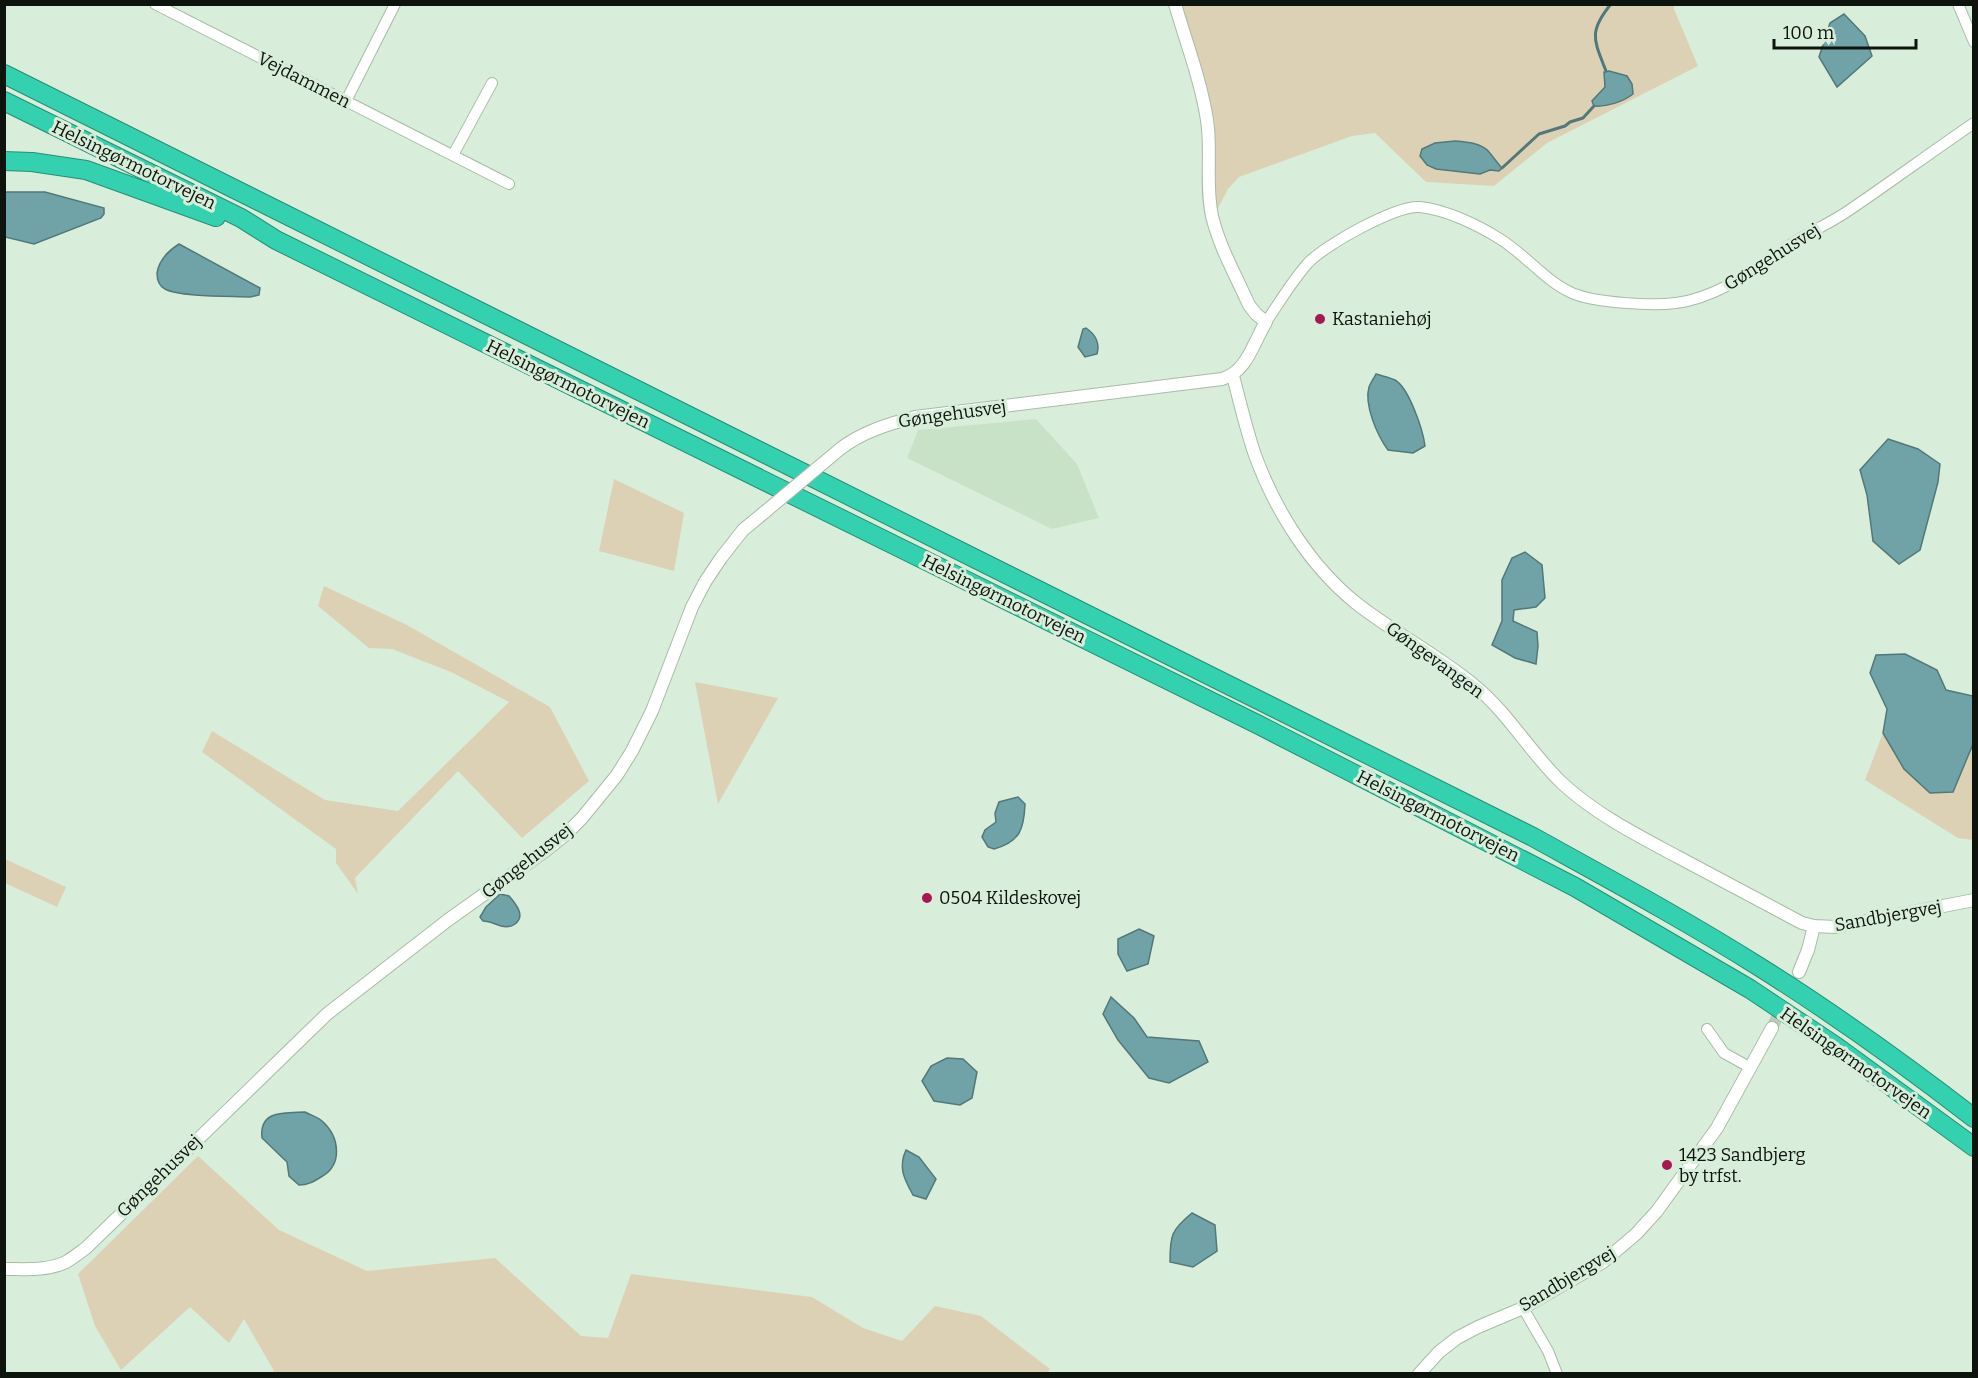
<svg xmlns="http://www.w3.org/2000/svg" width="1978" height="1378" font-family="Bitter,serif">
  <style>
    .built { fill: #c8e2c8 }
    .green { fill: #dcd1b5 }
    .water { fill: #70a3a7; stroke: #527879; stroke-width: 1.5 }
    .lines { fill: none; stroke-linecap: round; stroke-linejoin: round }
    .stream { stroke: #527879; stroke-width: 3 }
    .tertiary-tunnel { stroke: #bacdbb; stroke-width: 12; stroke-dasharray: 12 6; stroke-linecap: butt }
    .minor-casing { stroke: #a8bba8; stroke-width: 12 }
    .tertiary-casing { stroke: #a8bba8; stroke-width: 14 }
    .motorway-casing { stroke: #268f76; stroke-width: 20 }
    .minor { stroke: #fff; stroke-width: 10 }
    .tertiary { stroke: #fff; stroke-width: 12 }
    .motorway { stroke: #33d1af; stroke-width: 18 }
    .tertiary-bridge-casing { stroke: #a8bba8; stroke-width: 14; stroke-linecap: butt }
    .tertiary-bridge { stroke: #fff; stroke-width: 12 }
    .poi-dot { fill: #a81752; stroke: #d9eeda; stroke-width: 2 }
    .labels { text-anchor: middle; stroke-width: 6; stroke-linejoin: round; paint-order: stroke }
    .street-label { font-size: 18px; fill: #0d140d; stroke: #d9eeda }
    .poi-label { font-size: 18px; fill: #0d140d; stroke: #d9eeda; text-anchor: start }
  </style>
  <rect width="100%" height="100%" fill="#d9eeda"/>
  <path class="built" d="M1036,419L1077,464L1099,518L1052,529L907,458L918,430Z"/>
  <g class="green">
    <path d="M1182,5H1674V9L1698,66L1547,143L1494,186L1426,182L1375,133L1352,136L1239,177L1228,189L1217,210C1210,181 1218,151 1212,122C1206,83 1192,43 1182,5Z"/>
    <path d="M614,479L684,513L674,571L599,551Z"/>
    <path d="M324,586L407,625L550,707L589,781L522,838L458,771L355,878L358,894L336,863V849L202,752L212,731L325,800L398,811L509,702L451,672L392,649L369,648L318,606Z"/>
    <path d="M695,682L778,698L718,804Z"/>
    <path d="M1883,733L1904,769L1973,744V840L1958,838L1865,780Z"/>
    <path d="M5,859L66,887L57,907L5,883Z"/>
    <path d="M198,1156L279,1230L367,1271L495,1258L581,1336L608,1338L631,1274L812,1297L863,1328L902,1341L935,1306L981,1316L1050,1369L1047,1374L271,1373L274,1371L244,1319L229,1343L190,1307L121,1370L95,1326L78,1274Z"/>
  </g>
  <g class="water">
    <path d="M1844,14L1865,36L1872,56L1837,87L1819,57L1830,23Z"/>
    <path d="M1609,71L1627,76L1632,84L1633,94C1623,102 1606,107 1594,106L1592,101L1605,87L1604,72Z"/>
    <path d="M1455,141C1467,142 1481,143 1489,152C1495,159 1496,162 1502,168L1499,171L1490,170L1480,174L1436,169L1427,165L1420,156L1422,149L1435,143Z"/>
    <path d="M5,192H45L104,208V214L101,218L34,244L5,237Z"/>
    <path d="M179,244L260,288L259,295L250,297C232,296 179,297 165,289C159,286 157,280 157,273C159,260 168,251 179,244Z"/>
    <path d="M1086,328C1095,334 1100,343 1097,354L1085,357L1078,347L1083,329Z"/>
    <path d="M1376,374C1382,376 1389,377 1395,380C1409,388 1423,430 1425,446L1413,453L1388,450C1377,435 1364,405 1369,387C1371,382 1374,378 1376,374Z"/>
    <path d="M1888,439L1918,449L1940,464L1938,482L1920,550L1899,564L1873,541L1867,495L1860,470Z"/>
    <path d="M1525,552L1542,565L1545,598L1536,607L1514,610L1513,621L1537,632L1538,646L1536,664L1515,658L1492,645L1502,621V580L1512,558Z"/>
    <path d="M1905,654L1937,670L1946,690L1973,696V744L1953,792L1930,793L1904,769L1883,733L1887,709L1870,673L1876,655Z"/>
    <path d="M1018,797L1025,804C1024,829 1020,842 994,849L988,847L982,837L985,830L996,822L995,813L999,802Z"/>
    <path d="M500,894L509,896C516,904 526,916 515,924C511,927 505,927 501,926C494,924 490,921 483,921L480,917L486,907Z"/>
    <path d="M1139,929L1154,936L1148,964L1127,971L1118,954V939Z"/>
    <path d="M1111,997L1134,1018L1147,1037L1199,1041L1208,1062L1169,1083L1149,1078L1118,1040L1103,1014Z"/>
    <path d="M947,1058L963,1059L977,1072L972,1098L960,1105L934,1101L922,1081L931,1066Z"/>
    <path d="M305,1112C310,1115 318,1117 322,1121C340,1137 343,1165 321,1177C313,1182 308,1185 299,1185L289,1176L287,1162L262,1138C259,1110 284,1113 305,1112Z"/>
    <path d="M906,1150L919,1157L936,1179L926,1199L913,1195C904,1179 898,1167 906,1150Z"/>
    <path d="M1192,1213L1215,1225L1217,1251L1193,1267L1170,1262C1170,1236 1171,1230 1192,1213Z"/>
  </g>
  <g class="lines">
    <g class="stream">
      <path d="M1606,71C1594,40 1588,32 1611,4"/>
      <path d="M1502,168L1539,134L1565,126L1570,122L1583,118L1594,106"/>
    </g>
    <path class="tertiary-tunnel" d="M1772,1028L1795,981"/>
    <defs>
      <g id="minor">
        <path d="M155,4L509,184"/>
        <path d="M1958,4L1974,42"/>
        <path d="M346,101L395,4"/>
        <path d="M453,155L492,83"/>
        <path d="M1266,322C1279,303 1292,281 1308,263C1325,245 1396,205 1420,207C1447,210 1478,225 1500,239C1526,255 1545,281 1572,293C1595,303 1652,306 1676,303C1722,297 1758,266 1796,241C1814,230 1834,221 1851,209C1892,181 1933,151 1974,123"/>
        <path d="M1707,1029L1724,1053L1751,1068"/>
        <path d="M1523,1308L1548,1351L1557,1374"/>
      </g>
      <g id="tertiary">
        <path d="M1233,376C1240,402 1246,429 1255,455C1275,510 1310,566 1356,603C1394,633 1438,655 1475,686C1509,714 1531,754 1563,784C1597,815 1637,835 1678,857C1719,879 1760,901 1802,923L1814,926L1836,927L1974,900"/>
        <path d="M840,449C862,432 888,424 915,417L1222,379C1247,372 1253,343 1266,322L1256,314L1249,305C1236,276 1219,246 1212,216C1205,184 1212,151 1207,120C1201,81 1186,42 1175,4"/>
        <path d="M1799,972L1808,950L1814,926"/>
        <path d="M4,1269C25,1269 47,1271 66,1262C73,1258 79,1253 86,1248L327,1014L448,920L545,851L565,835L582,818L617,775L632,751L652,711L692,607L705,582L721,558L743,530L766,511"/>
        <path d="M1419,1374L1439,1352L1457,1338L1478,1327L1523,1308L1566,1283L1603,1262L1636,1234L1657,1211L1717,1128L1772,1028"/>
      </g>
      <g id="motorway">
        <path d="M4,74L1533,837C1609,879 1685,920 1758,966C1833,1013 1904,1064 1974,1118"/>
        <path d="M4,101L241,218L276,240L1259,725L1575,887L1750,989L1837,1047L1974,1147"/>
        <path d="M4,161L32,162L86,170L216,217"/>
      </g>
    </defs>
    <use href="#minor" class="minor-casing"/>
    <use href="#tertiary" class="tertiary-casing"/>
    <use href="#motorway" class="motorway-casing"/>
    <use href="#minor" class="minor"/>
    <use href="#tertiary" class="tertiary"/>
    <use href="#motorway" class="motorway"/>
    <defs>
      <path id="tertiary-bridge" d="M766,511L840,449"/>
    </defs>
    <use href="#tertiary-bridge" class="tertiary-bridge-casing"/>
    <use href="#tertiary-bridge" class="tertiary-bridge"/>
  </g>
  <g class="poi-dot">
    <circle cx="1320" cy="319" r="6"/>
    <circle cx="927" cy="898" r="6"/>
    <circle cx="1667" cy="1165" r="6"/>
  </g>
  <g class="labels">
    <g class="street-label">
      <text transform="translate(304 80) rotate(27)" y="6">Vejdammen</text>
      <text transform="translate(134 165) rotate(26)" y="6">Helsingørmotorvejen</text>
      <text transform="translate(1772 257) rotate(-32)" y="6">Gøngehusvej</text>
      <text transform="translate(568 384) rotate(26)" y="6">Helsingørmotorvejen</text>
      <text transform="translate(952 414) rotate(-8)" y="6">Gøngehusvej</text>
      <text transform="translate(1004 599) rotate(26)" y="6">Helsingørmotorvejen</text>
      <text transform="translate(1435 660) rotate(36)" y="6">Gøngevangen</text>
      <text transform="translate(1438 816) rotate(27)" y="6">Helsingørmotorvejen</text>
      <text transform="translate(527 861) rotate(-38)" y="6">Gøngehusvej</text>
      <text transform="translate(1888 916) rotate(-10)" y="6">Sandbjergvej</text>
      <text transform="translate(1856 1063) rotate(35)" y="6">Helsingørmotorvejen</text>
      <text transform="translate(159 1176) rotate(-44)" y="6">Gøngehusvej</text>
      <text transform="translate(1567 1279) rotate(-31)" y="6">Sandbjergvej</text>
    </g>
    <g class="poi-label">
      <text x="1332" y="325">Kastaniehøj</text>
      <text x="939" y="904">0504 Kildeskovej</text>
      <text x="1679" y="1161">1423 Sandbjerg<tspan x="1679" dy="21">by trfst.</tspan></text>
    </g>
  </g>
  <rect width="1978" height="1378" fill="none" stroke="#0d140d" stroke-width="12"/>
  <path d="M1774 39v9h142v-9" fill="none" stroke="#0d140d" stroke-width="3"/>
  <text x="1783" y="39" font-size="18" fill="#0d140d" stroke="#d9eeda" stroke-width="4.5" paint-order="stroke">100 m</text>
</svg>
